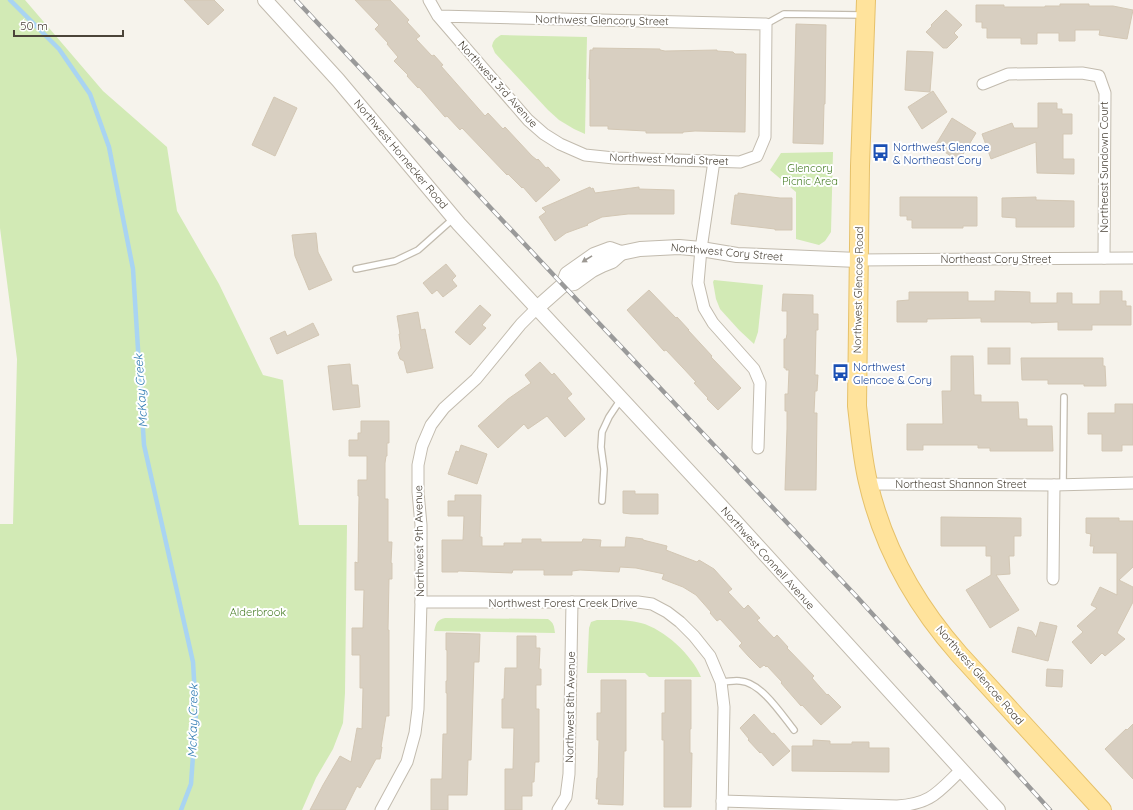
<svg xmlns="http://www.w3.org/2000/svg" width="1133" height="810" font-family="Quicksand,sans-serif">
  <style>
    .green { fill: #d2eab5 }
    .lines { fill: none; stroke-linecap: round; stroke-linejoin: round }
    .stream { stroke: #a9d4f2; stroke-width: 4.5 }
    .building { fill: #d8cfc1; stroke: #d3c7b4 }
    .service-casing { stroke: #c2bbae; stroke-width: 8 }
    .minor-casing { stroke: #c2bbae; stroke-width: 13 }
    .tertiary-casing { stroke: #c2bbae; stroke-width: 16 }
    .primary-casing { stroke: #e6c16a; stroke-width: 20 }
    .service { stroke: #fff; stroke-width: 5.5 }
    .minor { stroke: #fff; stroke-width: 11 }
    .tertiary { stroke: #fff; stroke-width: 14 }
    .primary { stroke: #ffe39c; stroke-width: 18 }
    .rail-casing { stroke: #9a9a9a; stroke-width: 4.5 }
    .rail { stroke: #fff; stroke-width: 3; stroke-dasharray: 9; stroke-linecap: butt }
    .oneway { fill: #9c9892 }
    .labels { text-anchor: middle; stroke-width: 4; stroke-linejoin: round; paint-order: stroke }
    .street-label { font-size: 11px; fill: #4b4439; stroke: #fff }
    .transit-label { font-size: 11px; fill: #164399; stroke: #fff; text-anchor: start }
    .park-label { font-size: 11px; fill: #4a7f2a; stroke: #fff }
    .water-label { font-size: 12px; font-style: italic; fill: #2e7ab2; stroke: #fff }
  </style>
  <rect width="100%" height="100%" fill="#f6f3ec"/>
  <g class="green">
    <path d="M0,0H25L103,91L167,147L177,211L219,284L263,375L283,380L299,525H347L345,693L343,723L333,749L316,778L302,810H0V524H13L17,359L0,228Z"/>
    <path d="M501,35L587,37L585,134L574,129L559,120L548,110L495,53L492,46C493,40 496,38 501,35Z"/>
    <path d="M833,152L831,232L825,241L819,245L796,239V192L770,170L781,153Z"/>
    <path d="M714,280L763,285L758,332L754,344L739,330L720,309L716,299L713,282Z"/>
    <path d="M445,618L548,619C554,623 554,626 555,633L434,631C436,623 437,620 445,618Z"/>
    <path d="M597,620C611,620 627,619 641,623C664,629 692,655 701,677H649L645,673H587L589,628L591,622Z"/>
  </g>
  <g class="lines">
    <path class="stream" d="M10,0L59,49L90,94L109,147L133,269L144,445L193,662L196,713L191,784L181,810"/>
  </g>
  <g class="building">
    <path d="M184,0H214L224,10L208,25Z"/>
    <path d="M355,0H390L409,20L407,22L420,36L416,39L432,56L434,55L443,65L441,66L485,116L488,113L503,129L505,127L532,156L537,160L538,159L546,168L548,167L560,180L536,202L523,187L522,188L508,174L507,175L462,128L460,130L447,116L445,117L419,87L418,88L407,76L408,75L394,61L398,57L387,44L388,43L375,29L379,25Z"/>
    <path d="M1060,4H1089V6H1113L1133,10L1127,39L1099,35L1100,30H1075V41H1059V33H1037V44H1021V38H987V28H982V22H976V5H1004V7H1045V6H1060Z"/>
    <path d="M946,10L962,25L954,33L958,37L947,48H943L926,32L932,26L931,25Z"/>
    <path d="M796,24L826,25L825,104H824L823,144L793,143Z"/>
    <path d="M593,48L660,49V50L665,51L717,50V51L733,52L735,54H746L745,132L695,131L683,132V133H646V131L608,129V126H590V79H589L590,50H593Z"/>
    <path d="M907,51L933,52L930,92L905,90Z"/>
    <path d="M933,91L947,112L922,129L908,107Z"/>
    <path d="M274,97L297,108L275,156L252,145Z"/>
    <path d="M1038,103H1057V109H1062V114H1072V134H1063V159H1074V174L1037,173L1036,142L991,159L982,134L1012,123L1014,128H1038Z"/>
    <path d="M952,118L976,133L959,161L935,146Z"/>
    <path d="M590,187L591,189L593,188L595,193L639,187V189L674,190V214H628L602,217L587,224L588,225L566,233L555,241L539,217L546,212L542,208Z"/>
    <path d="M738,193L780,198H792V230H775V229L731,224L735,195H738Z"/>
    <path d="M900,197H977V226H963V228H912V220H907V216H900Z"/>
    <path d="M1036,197V200L1074,201V227H1016V218L1002,217V198Z"/>
    <path d="M316,233L318,252L332,280L309,290L295,256L292,235Z"/>
    <path d="M446,264L456,276L452,280L457,286L443,297L437,290L432,294L423,283Z"/>
    <path d="M649,290L676,318L677,317L689,330H688L712,356L711,357L741,388L718,410L707,399L708,398L694,383L696,382L683,368L666,350L664,351L627,310Z"/>
    <path d="M995,291L1030,292V303H1057V293H1072V304H1100V291H1122V301H1126V306H1131V325H1092V330H1058V322L1031,323V322H981V318L927,319V322H897V301L909,300V292H968V301H995Z"/>
    <path d="M783,294L813,295V314H818V330H816L815,375H818L817,391H815L814,413H817L816,490H785L787,429V411H785V394H788L789,370H786V368H784V339H786L787,334V311H782Z"/>
    <path d="M480,305L491,315L482,325L486,328L470,345L455,332Z"/>
    <path d="M418,312L421,330L425,329L433,368L407,373L404,361L400,359L398,353L401,348L399,334H400L397,316Z"/>
    <path d="M313,323L319,335L277,354L270,338L285,331L287,336Z"/>
    <rect x="988" y="348" width="22" height="16"/>
    <path d="M951,356H973L974,395H981V402H1018L1019,419H1027V426H1052L1053,451H990V448H978V445H923V450H907V424H943L942,391H951Z"/>
    <path d="M1021,358H1103V366H1105L1106,386H1084V384H1048V380H1022Z"/>
    <path d="M540,362L552,375L554,373L572,394L567,398L585,419L565,437L547,416L528,429L524,424L498,448L478,426L508,399L531,383L525,375Z"/>
    <path d="M350,364L352,385H358L360,407L333,410L328,366Z"/>
    <path d="M1115,404H1133V445H1122V451H1102V434H1088V413H1115Z"/>
    <path d="M361,421H389V443H387V456H386L385,463V499H388V542H392L391,563H392V579H389L388,630H389V716H386L381,747H382L380,759H376L360,788L357,786L345,810H310L323,785L340,756L351,762L357,728L362,729L363,688H360V655H352V628H363L364,590H355V562L358,563L359,496H358V480H367V456H349V440H358V433H361Z"/>
    <path d="M461,445L487,454L477,484L448,474L456,451L459,452Z"/>
    <path d="M623,491H635V494H658V514H631L623,513Z"/>
    <path d="M455,495H481L480,537H482V546H504V543H522V539H541V542H582L583,539L601,540L600,547H625L626,537L643,539V540L667,546L666,550L697,562L699,560L714,569L732,589L728,592L744,609L748,605L760,618L757,620L774,638L777,635L788,647L787,648L814,676L812,678L827,695L828,694L841,707L821,725L802,705L801,706L781,683L782,682L767,666L766,667L764,665L760,668L749,657L739,646L742,643L720,619L717,621L710,613L711,612L696,595L683,587L662,579L664,574L636,568L620,567L619,572L580,570L572,571V575H544V570H513L512,573L458,571V572H442V540H463L464,516H448V501H455Z"/>
    <path d="M941,517L1021,518V536H1014V556H1009L1010,574L996,575L1019,610L990,628L966,590L991,575V556H986V546H941Z"/>
    <path d="M1086,518H1119V521H1133V567L1119,580L1133,587V602L1117,633L1125,639L1105,656L1102,653L1091,664L1072,642L1083,632L1077,626L1097,608L1091,605L1100,587L1117,595V553H1093L1094,546H1090L1091,534L1086,533Z"/>
    <path d="M1040,622L1057,626L1048,661L1012,652L1018,627L1032,631L1036,637Z"/>
    <path d="M446,633L480,634L479,662H474L471,760H468L467,795H448V810H431V779H442L443,734H447V693H446V681H447V650H446Z"/>
    <path d="M517,636H536V648H540L539,669H541V685H536V709H539V762H535L534,782H532V796H522V810H505V769H513L514,728H502V699H504L505,668H517Z"/>
    <path d="M1047,669L1063,670L1062,687L1046,686Z"/>
    <path d="M601,680H626V751H624L623,805L598,804L599,799H596L597,778H598L599,740H597V713H601Z"/>
    <path d="M665,680H691V729H690V753H692L691,807H664V740H662V713H665Z"/>
    <path d="M754,714L772,734L774,733L790,751L773,766L761,752L760,753L748,740L749,739L740,728Z"/>
    <path d="M1133,724V779L1105,749L1126,729L1127,730Z"/>
    <path d="M813,740L830,741V744H852V742H869V748H889V772L792,771V746H813Z"/>
  </g>
  <g class="lines">
    <defs>
      <g id="service">
        <path d="M766,24L784,14L863,15"/>
        <path d="M356,269L395,261L418,250L454,218"/>
        <path d="M1063,485L1064,397"/>
        <path d="M602,501L604,469L601,447L602,432L609,417L621,399"/>
        <path d="M721,682C728,682 734,680 740,681C761,682 782,715 794,730"/>
      </g>
      <g id="minor">
        <path d="M429,0L438,16L528,120L544,134L560,144L585,155L614,158L740,162L757,156L765,137L766,24L438,16"/>
        <path d="M983,84L1008,74L1082,73L1099,76L1105,93L1104,258"/>
        <path d="M714,161L701,249L698,283L704,308L713,323L754,369L760,383L758,448"/>
        <path d="M858,260L1133,258"/>
        <path d="M868,484L1054,485L1133,483"/>
        <path d="M1053,579L1054,485"/>
        <path d="M421,602H638L652,604L667,612L680,622L694,636L710,656L721,682L724,707L722,810"/>
        <path d="M722,801L897,806C931,804 938,792 961,770"/>
        <path d="M381,810L407,762L415,733L418,709L421,602V525L418,492V465L422,446L431,425L444,408L476,379L521,324L537,308"/>
        <path d="M558,810L566,797L569,774L572,602"/>
      </g>
      <g id="tertiary">
        <path d="M265,0L338,80L459,224L732,518L998,810"/>
        <path d="M563,285L574,283L592,270L602,265L612,261L621,253"/>
        <path d="M537,308L563,285L567,274L594,255L610,249L621,253L640,249L679,247L701,249L737,255L858,260"/>
      </g>
      <path id="primary" d="M866,0L860,166L857,406C860,431 862,457 868,482C883,547 915,604 959,654L1102,810"/>
    </defs>
    <use href="#service" class="service-casing"/>
    <use href="#minor" class="minor-casing"/>
    <use href="#tertiary" class="tertiary-casing"/>
    <use href="#primary" class="primary-casing"/>
    <use href="#service" class="service"/>
    <use href="#minor" class="minor"/>
    <use href="#tertiary" class="tertiary"/>
    <use href="#primary" class="primary"/>
    <defs>
      <path id="rail" d="M296,0L563,285L858,598L1050,810"/>
    </defs>
    <use href="#rail" class="rail-casing"/>
    <use href="#rail" class="rail"/>
  </g>
  <defs><path id="oneway-solid" d="M-6-.8H1V-3.2L6.5 0L1 3.2V.8H-6Z"/></defs>
  <use class="oneway" href="#oneway-solid" transform="translate(587 259) rotate(148)"/>
  <defs>
    <symbol id="bus-bare" viewBox="-9 -9 18 18"><path d="M-5-6H5V4H4V6H2V4H-2V6H-4V4H-5ZM-3.5-4V0h7V-4ZM-3.5 1.2v1.5H-2V1.2ZM2 1.2v1.5H3.5V1.2Z" fill="#1a4fb4" stroke="#fff" stroke-width="2.5" paint-order="stroke"/></symbol>
  </defs>
  <g fill-rule="evenodd">
    <use href="#bus-bare" x="868" y="140" width="25" height="25"/>
    <use href="#bus-bare" x="828" y="360" width="25" height="25"/>
  </g>
  <g class="labels">
    <g class="street-label">
      <text transform="translate(602 20) rotate(1)" y="4">Northwest Glencory Street</text>
      <text transform="translate(498 84) rotate(48)" y="4">Northwest 3rd Avenue</text>
      <text transform="translate(401 154) rotate(50)" y="4">Northwest Hornecker Road</text>
      <text transform="translate(669 159) rotate(2)" y="4">Northwest Mandi Street</text>
      <text transform="translate(1104 167) rotate(-90)" y="4">Northeast Sundown Court</text>
      <text transform="translate(727 252) rotate(5)" y="4">Northwest Cory Street</text>
      <text x="996" y="263">Northeast Cory Street</text>
      <text transform="translate(858 290) rotate(-89)" y="4">Northwest Glencoe Road</text>
      <text x="961" y="488">Northeast Shannon Street</text>
      <text transform="translate(419 541) rotate(-91)" y="4">Northwest 9th Avenue</text>
      <text transform="translate(768 558) rotate(48)" y="4">Northwest Connell Avenue</text>
      <text x="563" y="607">Northwest Forest Creek Drive</text>
      <text transform="translate(980 675) rotate(49)" y="4">Northwest Glencoe Road</text>
      <text transform="translate(570 707) rotate(-89)" y="4">Northwest 8th Avenue</text>
    </g>
    <g class="transit-label">
      <text x="893" y="151">Northwest Glencoe<tspan x="893" dy="13">&amp; Northeast Cory</tspan></text>
      <text x="853" y="371">Northwest<tspan x="853" dy="13">Glencoe &amp; Cory</tspan></text>
    </g>
    <g class="park-label">
      <text x="810" y="172">Glencory<tspan x="810" dy="13">Picnic Area</tspan></text>
      <text x="258" y="616">Alderbrook</text>
    </g>
    <g class="water-label">
      <text transform="translate(141 391) rotate(-94)" y="4">McKay Creek</text>
      <text transform="translate(193 721) rotate(-89)" y="4">McKay Creek</text>
    </g>
  </g>
  <path d="M14 30v6h109v-6" fill="none" stroke="#4b4439" stroke-width="2"/>
  <text x="20" y="30" font-size="12" fill="#4b4439" stroke="#ffffff" stroke-width="3" paint-order="stroke">50 m</text>
</svg>
